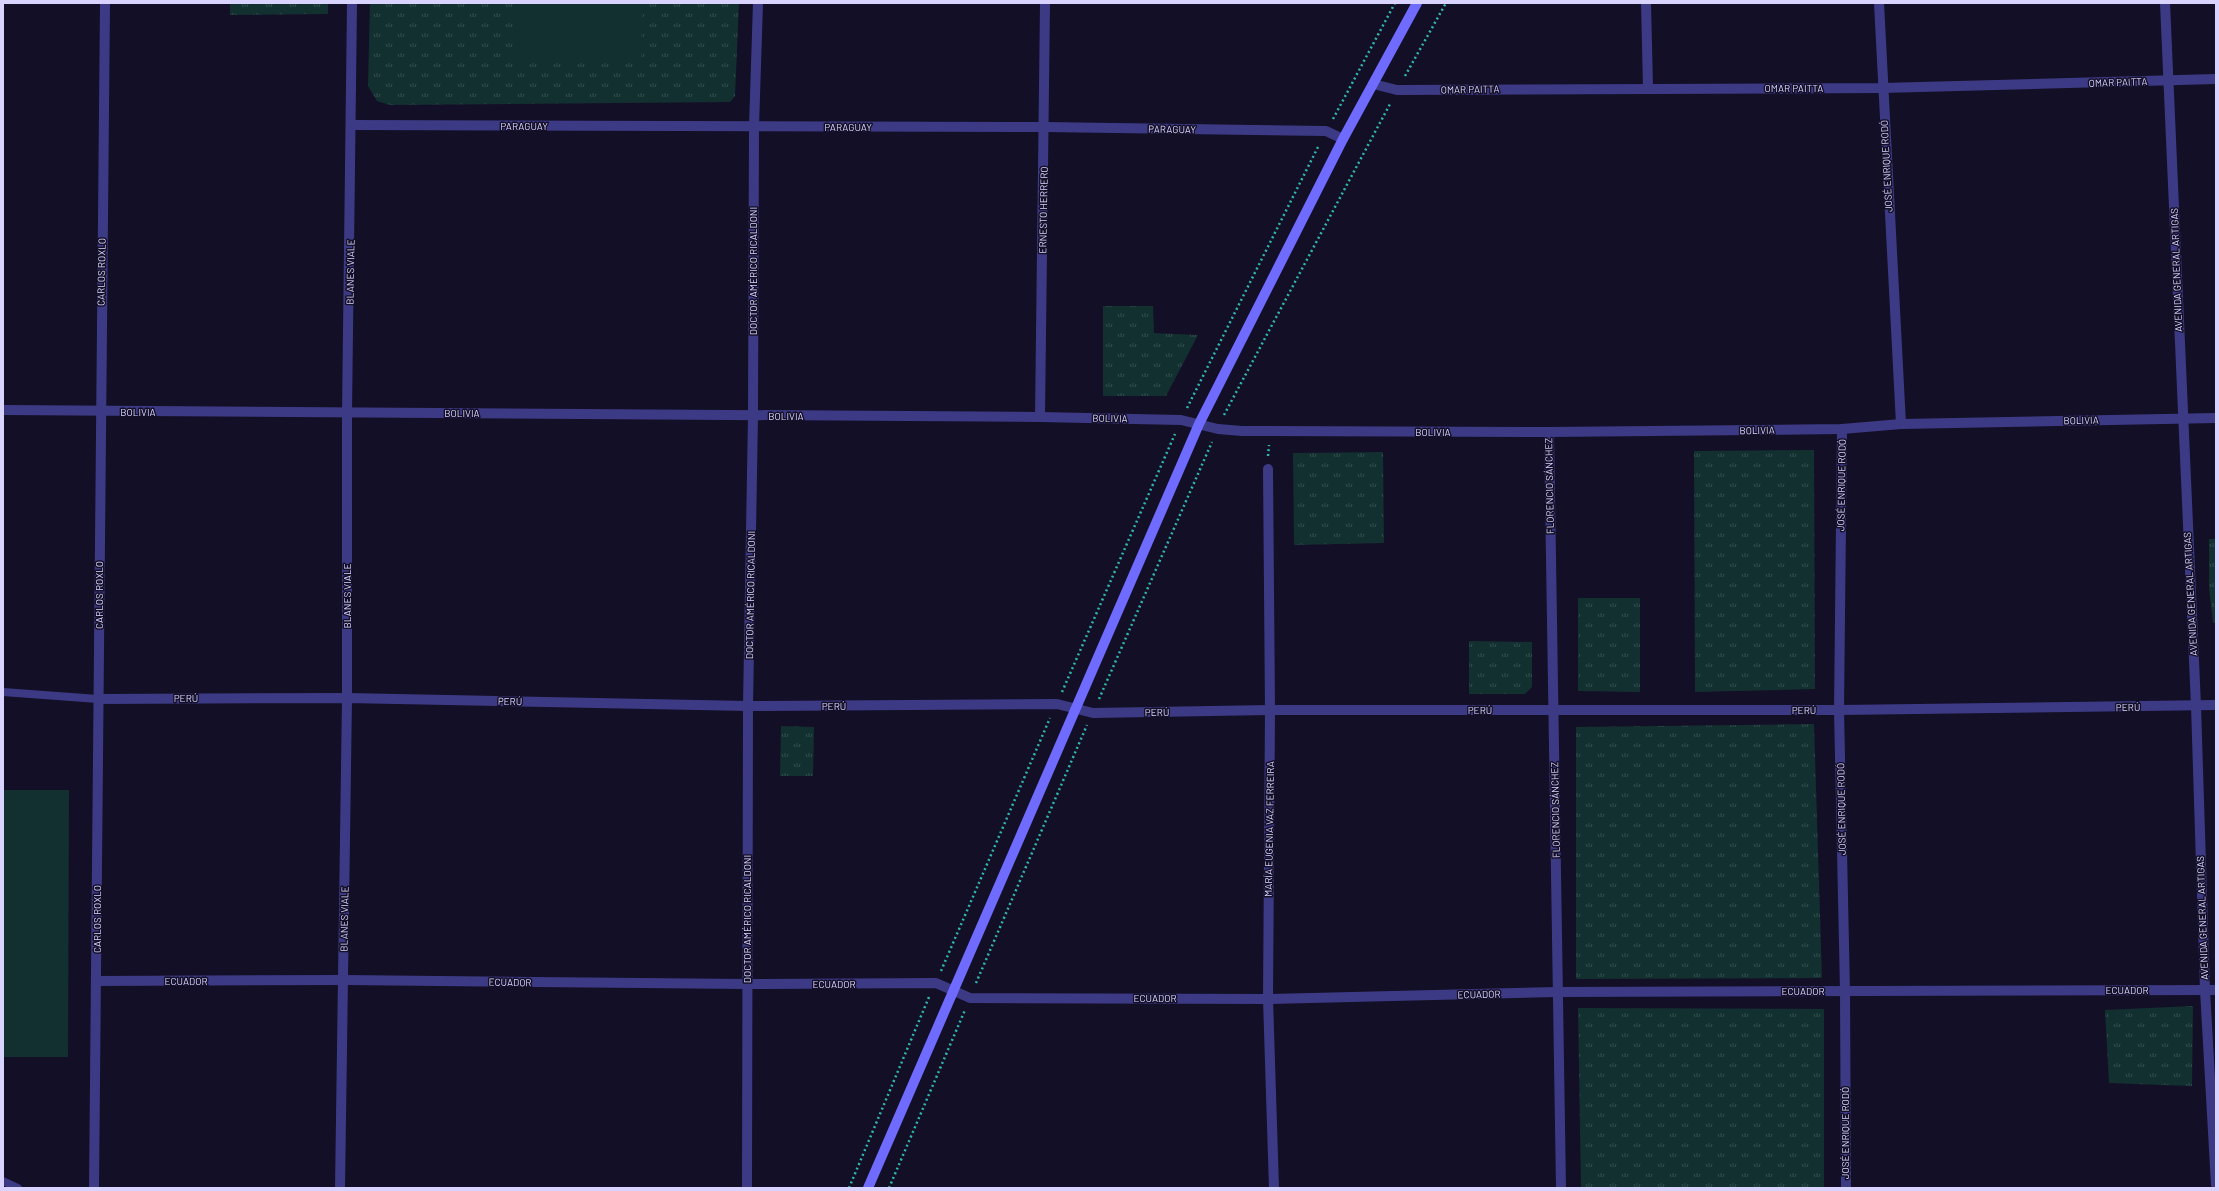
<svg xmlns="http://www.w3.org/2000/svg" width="2219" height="1191" viewBox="0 0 2219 1191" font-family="Barlow,sans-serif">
  <defs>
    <pattern id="grass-tufts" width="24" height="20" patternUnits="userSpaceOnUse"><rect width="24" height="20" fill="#12302f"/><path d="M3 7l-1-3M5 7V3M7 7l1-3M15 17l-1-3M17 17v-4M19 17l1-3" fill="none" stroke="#344d4e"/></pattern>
  </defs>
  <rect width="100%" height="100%" fill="#130f26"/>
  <g fill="url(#grass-tufts)">
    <polygon points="230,3 328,3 328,14 230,15"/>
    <polygon points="370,3 739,3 735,96 730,102 390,105 377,101 368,86"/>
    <polygon points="1103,306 1153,306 1154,333 1198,335 1166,396 1103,396"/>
    <polygon points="1814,450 1815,689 1695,692 1694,451"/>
    <polygon points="1383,452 1384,543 1294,545 1293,453"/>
    <polygon points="2209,539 2216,539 2216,623 2213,623 2209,588"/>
    <polygon points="1578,598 1640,598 1640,692 1578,691"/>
    <polygon points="1469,641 1532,642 1532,687 1525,694 1469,694"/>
    <polygon points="1814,724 1822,978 1576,979 1576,727"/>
    <polygon points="781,726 814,727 813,776 780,776"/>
    <polygon points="2193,1006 2192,1086 2109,1083 2105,1010"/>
    <polygon points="1578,1008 1824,1009 1824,1188 1581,1188"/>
  </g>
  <g fill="#12302f">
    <polygon points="516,3 642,3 641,59 514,59"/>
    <polygon points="3,790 69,790 68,1057 3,1057"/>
  </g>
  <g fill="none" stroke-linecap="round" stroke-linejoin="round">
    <g stroke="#2fb8b0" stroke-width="2.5" stroke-dasharray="2 3" stroke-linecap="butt">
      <polyline points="1405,76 1446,3"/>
      <polyline points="1333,119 1395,3"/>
      <polyline points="1187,408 1319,145"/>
      <polyline points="1224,415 1390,104"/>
      <polyline points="1268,456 1269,445"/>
      <polyline points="1062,692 1175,434"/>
      <polyline points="1099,699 1212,442"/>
      <polyline points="941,971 1050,718"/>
      <polyline points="976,983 1087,725"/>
      <polyline points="849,1188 929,997"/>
      <polyline points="889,1188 965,1010"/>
    </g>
    <g stroke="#3d3a85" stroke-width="8">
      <polyline points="3,692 98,699"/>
      <polyline points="3,1181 18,1188"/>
    </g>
    <g stroke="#3d3a85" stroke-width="10">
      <polyline points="1646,3 1648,88"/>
      <polyline points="1879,3 1901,424"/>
      <polyline points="2165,3 2196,706 2205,990 2216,1185"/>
      <polyline points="1373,84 1397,90 1882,88 2216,79"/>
      <polyline points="352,125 1045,127 1326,131 1343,139"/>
      <polyline points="3,410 1040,417 1181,420 1218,429 1242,431 1549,432 1842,429 1901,424 2216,418"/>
      <polyline points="1040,417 1045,3"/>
      <polyline points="1842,429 1839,710 1845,991 1846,1188"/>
      <polyline points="1549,432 1561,1188"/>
      <polyline points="1268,469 1270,710 1268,999 1274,1188"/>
      <polyline points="98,699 347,698 748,706 1057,704 1093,713 1270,710 1839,710 2216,705"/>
      <polyline points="96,981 344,980 747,984 936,983 970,998 1268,999 1557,992 2216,990"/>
      <polyline points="94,1188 105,3"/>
      <polyline points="340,1188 347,698 347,413 352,3"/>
      <polyline points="747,1188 748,706 753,415 754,127 758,3"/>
    </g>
    <polyline stroke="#6f6bff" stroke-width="10" points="868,1188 1199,424 1343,139 1417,3"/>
  </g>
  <g text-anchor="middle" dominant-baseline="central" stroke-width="3" stroke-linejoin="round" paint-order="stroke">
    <g font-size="10" fill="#d9d4ff" stroke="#130f26">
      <text transform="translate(2118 82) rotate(-2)">OMAR PAITTA</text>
      <text x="1794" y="88">OMAR PAITTA</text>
      <text transform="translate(1470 89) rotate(-1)">OMAR PAITTA</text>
      <text x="524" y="126">PARAGUAY</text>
      <text x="848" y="127">PARAGUAY</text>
      <text transform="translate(1172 129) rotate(1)">PARAGUAY</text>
      <text transform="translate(1886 166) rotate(-93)">JOSÉ ENRIQUE RODÓ</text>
      <text transform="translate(1043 210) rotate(-89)">ERNESTO HERRERO</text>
      <text transform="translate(2176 270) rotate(-92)">AVENIDA GENERAL ARTIGAS</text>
      <text transform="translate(753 271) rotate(-90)">DOCTOR AMÉRICO RICALDONI</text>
      <text transform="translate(101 272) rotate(-89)">CARLOS ROXLO</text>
      <text transform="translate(350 272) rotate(-89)">BLANES VIALE</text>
      <text x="138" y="412">BOLIVIA</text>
      <text x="462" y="413">BOLIVIA</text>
      <text x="786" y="416">BOLIVIA</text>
      <text transform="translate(1110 418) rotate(1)">BOLIVIA</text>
      <text transform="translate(2081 420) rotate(-1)">BOLIVIA</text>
      <text transform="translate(1757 430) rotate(-1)">BOLIVIA</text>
      <text x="1433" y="432">BOLIVIA</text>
      <text transform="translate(1841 485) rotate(-89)">JOSÉ ENRIQUE RODÓ</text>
      <text transform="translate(1549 486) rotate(-91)">FLORENCIO SÁNCHEZ</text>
      <text transform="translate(2190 594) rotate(-93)">AVENIDA GENERAL ARTIGAS</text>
      <text transform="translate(99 595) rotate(-90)">CARLOS ROXLO</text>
      <text transform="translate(750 595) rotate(-89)">DOCTOR AMÉRICO RICALDONI</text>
      <text transform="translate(347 596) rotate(-90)">BLANES VIALE</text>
      <text x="186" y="698">PERÚ</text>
      <text transform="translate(510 701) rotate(1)">PERÚ</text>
      <text x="834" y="706">PERÚ</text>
      <text transform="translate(2128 707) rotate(-1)">PERÚ</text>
      <text x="1480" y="710">PERÚ</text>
      <text x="1804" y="710">PERÚ</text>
      <text transform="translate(1157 712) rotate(-1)">PERÚ</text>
      <text transform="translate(1841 809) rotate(-91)">JOSÉ ENRIQUE RODÓ</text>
      <text transform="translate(1555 810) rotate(-91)">FLORENCIO SÁNCHEZ</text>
      <text transform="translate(1269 829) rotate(-89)">MARÍA EUGENIA VAZ FERREIRA</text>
      <text transform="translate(2202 918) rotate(-92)">AVENIDA GENERAL ARTIGAS</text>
      <text transform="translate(97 919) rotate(-90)">CARLOS ROXLO</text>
      <text transform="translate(344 919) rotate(-89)">BLANES VIALE</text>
      <text transform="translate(747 919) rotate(-90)">DOCTOR AMÉRICO RICALDONI</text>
      <text x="186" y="981">ECUADOR</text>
      <text transform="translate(510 982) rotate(1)">ECUADOR</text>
      <text x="834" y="984">ECUADOR</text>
      <text x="2127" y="990">ECUADOR</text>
      <text x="1803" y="991">ECUADOR</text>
      <text transform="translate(1479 994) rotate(-1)">ECUADOR</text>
      <text x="1155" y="998">ECUADOR</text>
      <text transform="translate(1845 1133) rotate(-90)">JOSÉ ENRIQUE RODÓ</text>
    </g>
  </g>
  <rect width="2219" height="1191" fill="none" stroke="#d9d4ff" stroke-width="8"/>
</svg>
